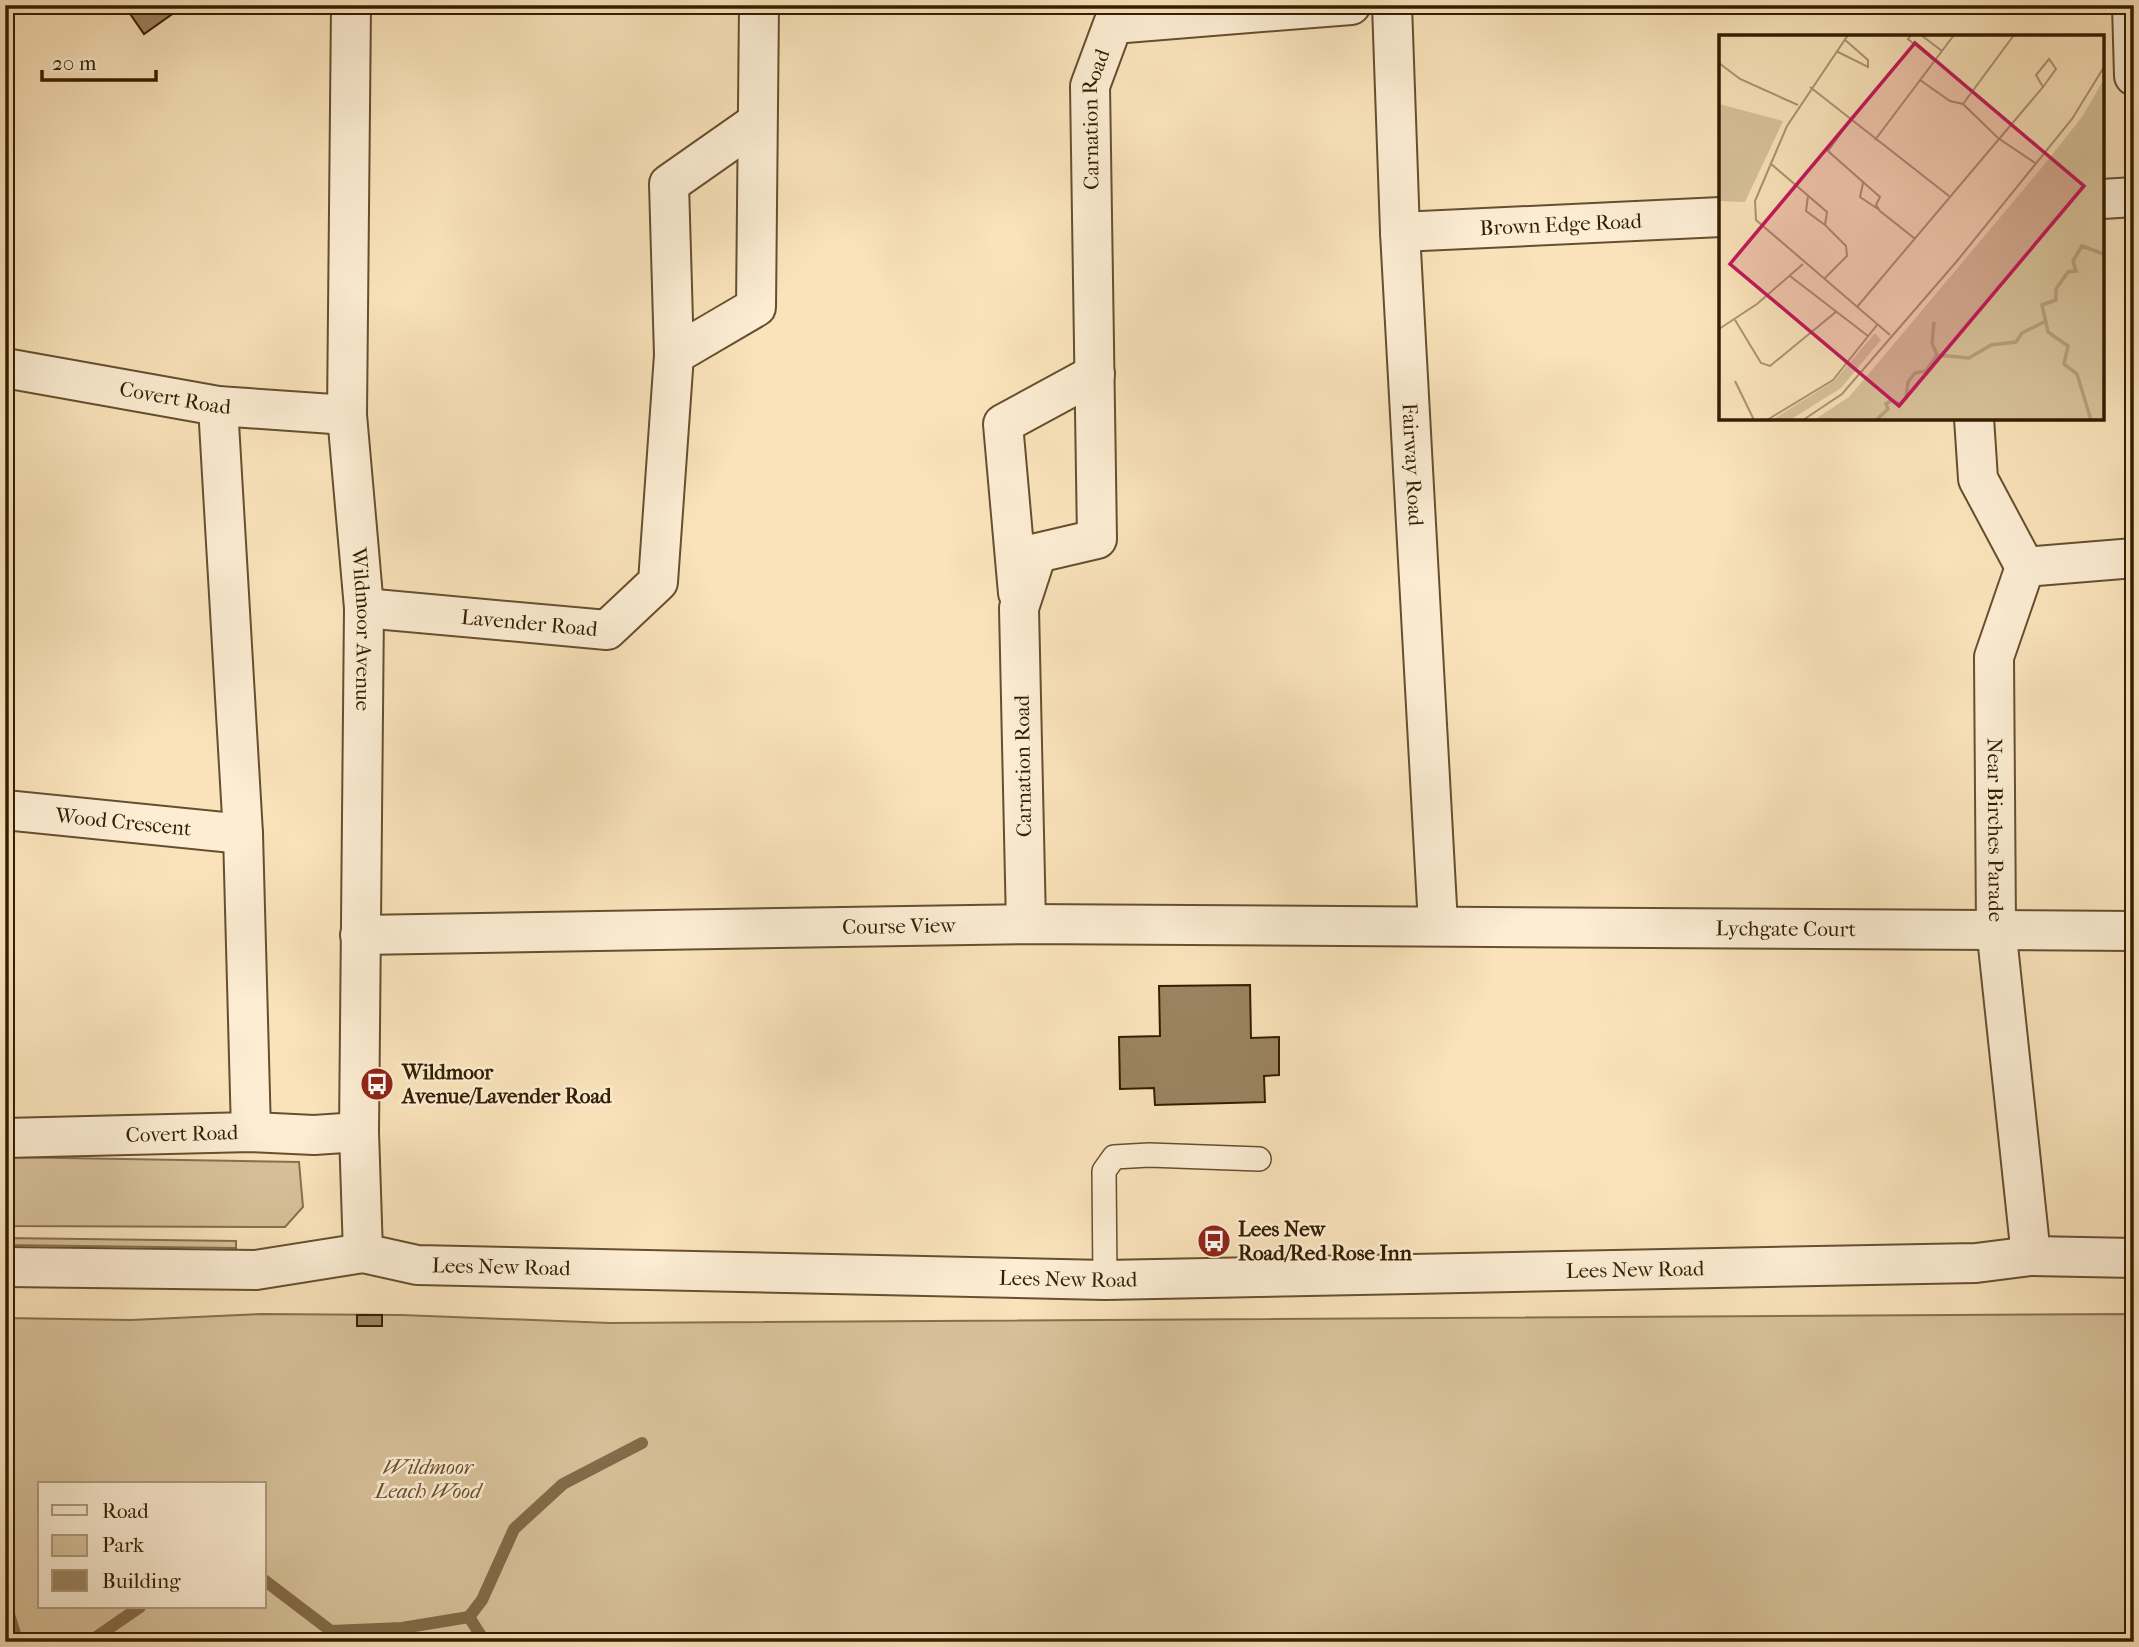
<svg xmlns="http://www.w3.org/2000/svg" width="2139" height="1647" viewBox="0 0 2139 1647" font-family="'IM FELL French Canon',serif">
  <rect width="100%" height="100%" fill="#fae3bb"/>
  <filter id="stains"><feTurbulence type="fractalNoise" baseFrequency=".00286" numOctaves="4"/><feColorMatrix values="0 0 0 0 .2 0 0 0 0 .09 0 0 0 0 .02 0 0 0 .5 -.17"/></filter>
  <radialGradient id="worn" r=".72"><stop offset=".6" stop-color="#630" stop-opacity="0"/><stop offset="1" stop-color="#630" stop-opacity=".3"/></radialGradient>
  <g fill="#d8c29b" stroke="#86704e" stroke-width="2" fill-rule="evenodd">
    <polygon points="5,1157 299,1162 303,1207 285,1227 5,1226"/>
    <polygon points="5,1238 236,1241 236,1248 5,1245"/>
    <path d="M261,1314L402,1315L610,1323L2134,1314V1642H5V1318L131,1320ZM40,1484H264V1607H40Z"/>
  </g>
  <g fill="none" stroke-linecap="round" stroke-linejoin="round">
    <g stroke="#836c4a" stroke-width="12">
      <polyline points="264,1580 331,1631 402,1628 469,1617 485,1642"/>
      <polyline points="5,1602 17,1640 30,1642"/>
      <polyline points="469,1617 482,1600 514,1529 563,1484 642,1443"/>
      <polyline points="89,1642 140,1607"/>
    </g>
  </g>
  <g fill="#9b8461" stroke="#341e00" stroke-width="2">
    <polygon points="124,5 185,5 144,34"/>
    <polygon points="1250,985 1251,1038 1279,1037 1279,1075 1264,1076 1265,1102 1155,1105 1154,1088 1120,1089 1119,1037 1160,1036 1159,986"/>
    <rect x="357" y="1315" width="25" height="11"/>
  </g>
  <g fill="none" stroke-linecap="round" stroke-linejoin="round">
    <defs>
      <polyline id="service" points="1105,1280 1104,1171 1114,1157 1149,1155 1259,1159"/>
      <g id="minor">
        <path id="s1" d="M351,5L347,415L364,608L359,1132L363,1253"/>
        <path id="s2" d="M1392,5L1400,232L1438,925"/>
        <polyline points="2132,5 2134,76"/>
        <polyline points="2102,199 2134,197"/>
        <path id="s3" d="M1400,232L1721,217"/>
        <polyline points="674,355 669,184 756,123"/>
        <path id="s4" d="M5,368L218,406L347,415"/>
        <polyline points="218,406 243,834 251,1132"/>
        <path id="s5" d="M1974,418L1978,479L2025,567L1994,657L1996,927L2031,1256"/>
        <polyline points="2025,567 2134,558"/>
        <polyline points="1018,593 1003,424 1095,374"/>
        <path id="s6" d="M364,608L607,630L658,582L674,355L756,307L759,5"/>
        <path id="s7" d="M5,810L243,834"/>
        <path id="s8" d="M1026,924L1019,608L1037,553L1097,539L1090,86L1113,24L1351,5"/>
        <path id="s9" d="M360,935L1026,924L2134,931"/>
        <path id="s10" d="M5,1138L251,1132L314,1135L359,1132"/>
      </g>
      <g id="tertiary">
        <path id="s11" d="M5,1267L256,1270L363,1253L417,1265L1105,1280L1976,1263L2031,1256L2134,1258"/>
      </g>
    </defs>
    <use href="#service" stroke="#664f2f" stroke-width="26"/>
    <use href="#minor" stroke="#664f2f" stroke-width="42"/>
    <use href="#tertiary" stroke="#664f2f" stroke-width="42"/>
    <use href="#service" stroke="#fcedd3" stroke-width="23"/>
    <use href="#minor" stroke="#fcedd3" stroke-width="38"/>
    <use href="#tertiary" stroke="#fcedd3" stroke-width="38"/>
  </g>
  <defs>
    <symbol id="bus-disc" viewBox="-11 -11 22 22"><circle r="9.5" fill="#8f2418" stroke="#fcedd3"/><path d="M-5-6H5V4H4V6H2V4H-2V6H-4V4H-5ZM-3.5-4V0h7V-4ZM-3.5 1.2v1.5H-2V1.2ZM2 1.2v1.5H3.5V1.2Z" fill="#fff"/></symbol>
  </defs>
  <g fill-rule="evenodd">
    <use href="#bus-disc" x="358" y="1065" width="38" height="38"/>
    <use href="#bus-disc" x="1195" y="1222" width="38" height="38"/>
  </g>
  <g text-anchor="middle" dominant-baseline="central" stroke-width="5" stroke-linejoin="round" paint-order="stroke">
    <g font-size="21" fill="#341e00" stroke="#fcedd3">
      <text stroke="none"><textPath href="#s8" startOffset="856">Carnation Road</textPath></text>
      <text stroke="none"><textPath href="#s3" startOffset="161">Brown Edge Road</textPath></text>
      <text stroke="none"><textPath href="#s4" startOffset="173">Covert Road</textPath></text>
      <text stroke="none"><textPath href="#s2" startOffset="460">Fairway Road</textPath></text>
      <text stroke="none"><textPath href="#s6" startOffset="166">Lavender Road</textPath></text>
      <text stroke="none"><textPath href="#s1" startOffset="625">Wildmoor Avenue</textPath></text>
      <text transform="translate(1023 766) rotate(-91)">Carnation Road</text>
      <text stroke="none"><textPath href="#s7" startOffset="119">Wood Crescent</textPath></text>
      <text stroke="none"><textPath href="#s5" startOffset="429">Near Birches Parade</textPath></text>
      <text stroke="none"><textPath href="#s9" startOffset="539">Course View</textPath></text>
      <text stroke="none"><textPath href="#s9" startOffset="1426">Lychgate Court</textPath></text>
      <text stroke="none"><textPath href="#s10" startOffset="177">Covert Road</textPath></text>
      <text stroke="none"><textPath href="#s11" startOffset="499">Lees New Road</textPath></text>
      <text stroke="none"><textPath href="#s11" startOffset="1633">Lees New Road</textPath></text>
      <text stroke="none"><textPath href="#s11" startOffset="1066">Lees New Road</textPath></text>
    </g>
    <g font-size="21" font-weight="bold" fill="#341e00" stroke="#fcedd3" text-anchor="start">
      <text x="402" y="1072">Wildmoor<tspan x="402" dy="24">Avenue/Lavender Road</tspan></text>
      <text x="1238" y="1229">Lees New<tspan x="1238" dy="24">Road/Red Rose Inn</tspan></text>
    </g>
    <g font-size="21" font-style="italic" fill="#654f2e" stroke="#fcedd3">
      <text x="428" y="1467">Wildmoor<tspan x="428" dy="24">Leach Wood</tspan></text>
    </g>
  </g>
  <g transform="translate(1719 35)">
    <rect width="385" height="385" fill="#fae3bb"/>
    <path d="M385,44V385H95L130,362L158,329L320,136L363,82ZM0,69L64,86L26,167L0,166ZM156,298L162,305L122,353L71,385H53L115,346Z" fill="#d8c29b"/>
    <path fill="none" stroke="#b7a07b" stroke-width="3.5" d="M215,287L213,308L218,320M157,385L169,374L167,369L173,365L181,369L187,363L189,347L196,338L207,336L218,320L250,323L272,310L297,307L303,298L325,287M372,385L358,339L345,329L349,311L329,297L323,270L337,265V254L349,237L357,236L354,226L363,211L385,219"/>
    <path fill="none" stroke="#ab9470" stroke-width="2" d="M129,0L68,91L36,166L37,185L171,300M192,0L189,4L216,26M202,0L223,16M117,16L149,32V25L125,4M0,28L21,44L79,70M201,45L231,66L244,69L279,103L316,128M91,52L230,161M244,69L295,0M131,86L109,116L161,162L157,170L161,176L195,203M156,105L235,0M51,128L108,177L106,190L127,211L128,221L105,244M144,148L141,162L159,174M89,161L87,176L106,190M71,241L149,301M138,272L324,52L337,34L330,24L317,40L324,52M16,285L42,328L51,331L118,276M0,294L38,269L84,229M16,346L35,385M48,385L114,345L158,290M84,385L123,359L238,226L353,84L385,32"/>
    <path fill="#c2185b" fill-opacity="0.15" stroke="#c2185b" stroke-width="3.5" d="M196,8L365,151L180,371L11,229Z"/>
    <rect width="385" height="385" fill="none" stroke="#341e00" stroke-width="3.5"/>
  </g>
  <rect width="2139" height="1647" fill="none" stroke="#fae3bb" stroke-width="28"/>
  <rect x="7" y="7" width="2125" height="1633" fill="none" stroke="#341e00" stroke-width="3.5"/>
  <rect x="14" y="14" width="2111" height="1619" fill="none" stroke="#341e00" stroke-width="2"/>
  <rect x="38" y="1482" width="228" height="126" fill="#fcedd3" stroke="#ac9a7f" stroke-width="2"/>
  <rect x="52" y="1505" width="35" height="10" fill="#fcedd3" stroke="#ac9a7f" stroke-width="2"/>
  <text x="102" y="1518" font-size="21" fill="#341e00">Road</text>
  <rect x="52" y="1535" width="35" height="21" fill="#d8c29b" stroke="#ac9a7f" stroke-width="2"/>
  <text x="102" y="1552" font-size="21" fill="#341e00">Park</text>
  <rect x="52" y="1570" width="35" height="21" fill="#9b8461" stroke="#ac9a7f" stroke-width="2"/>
  <text x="102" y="1588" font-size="21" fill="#341e00">Building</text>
  <path d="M42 70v10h114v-10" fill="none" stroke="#341e00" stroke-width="3.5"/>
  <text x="52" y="70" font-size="21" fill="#341e00" stroke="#fcedd3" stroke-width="5" paint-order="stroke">20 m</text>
  <rect width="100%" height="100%" filter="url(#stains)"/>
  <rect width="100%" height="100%" fill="url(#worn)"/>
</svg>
